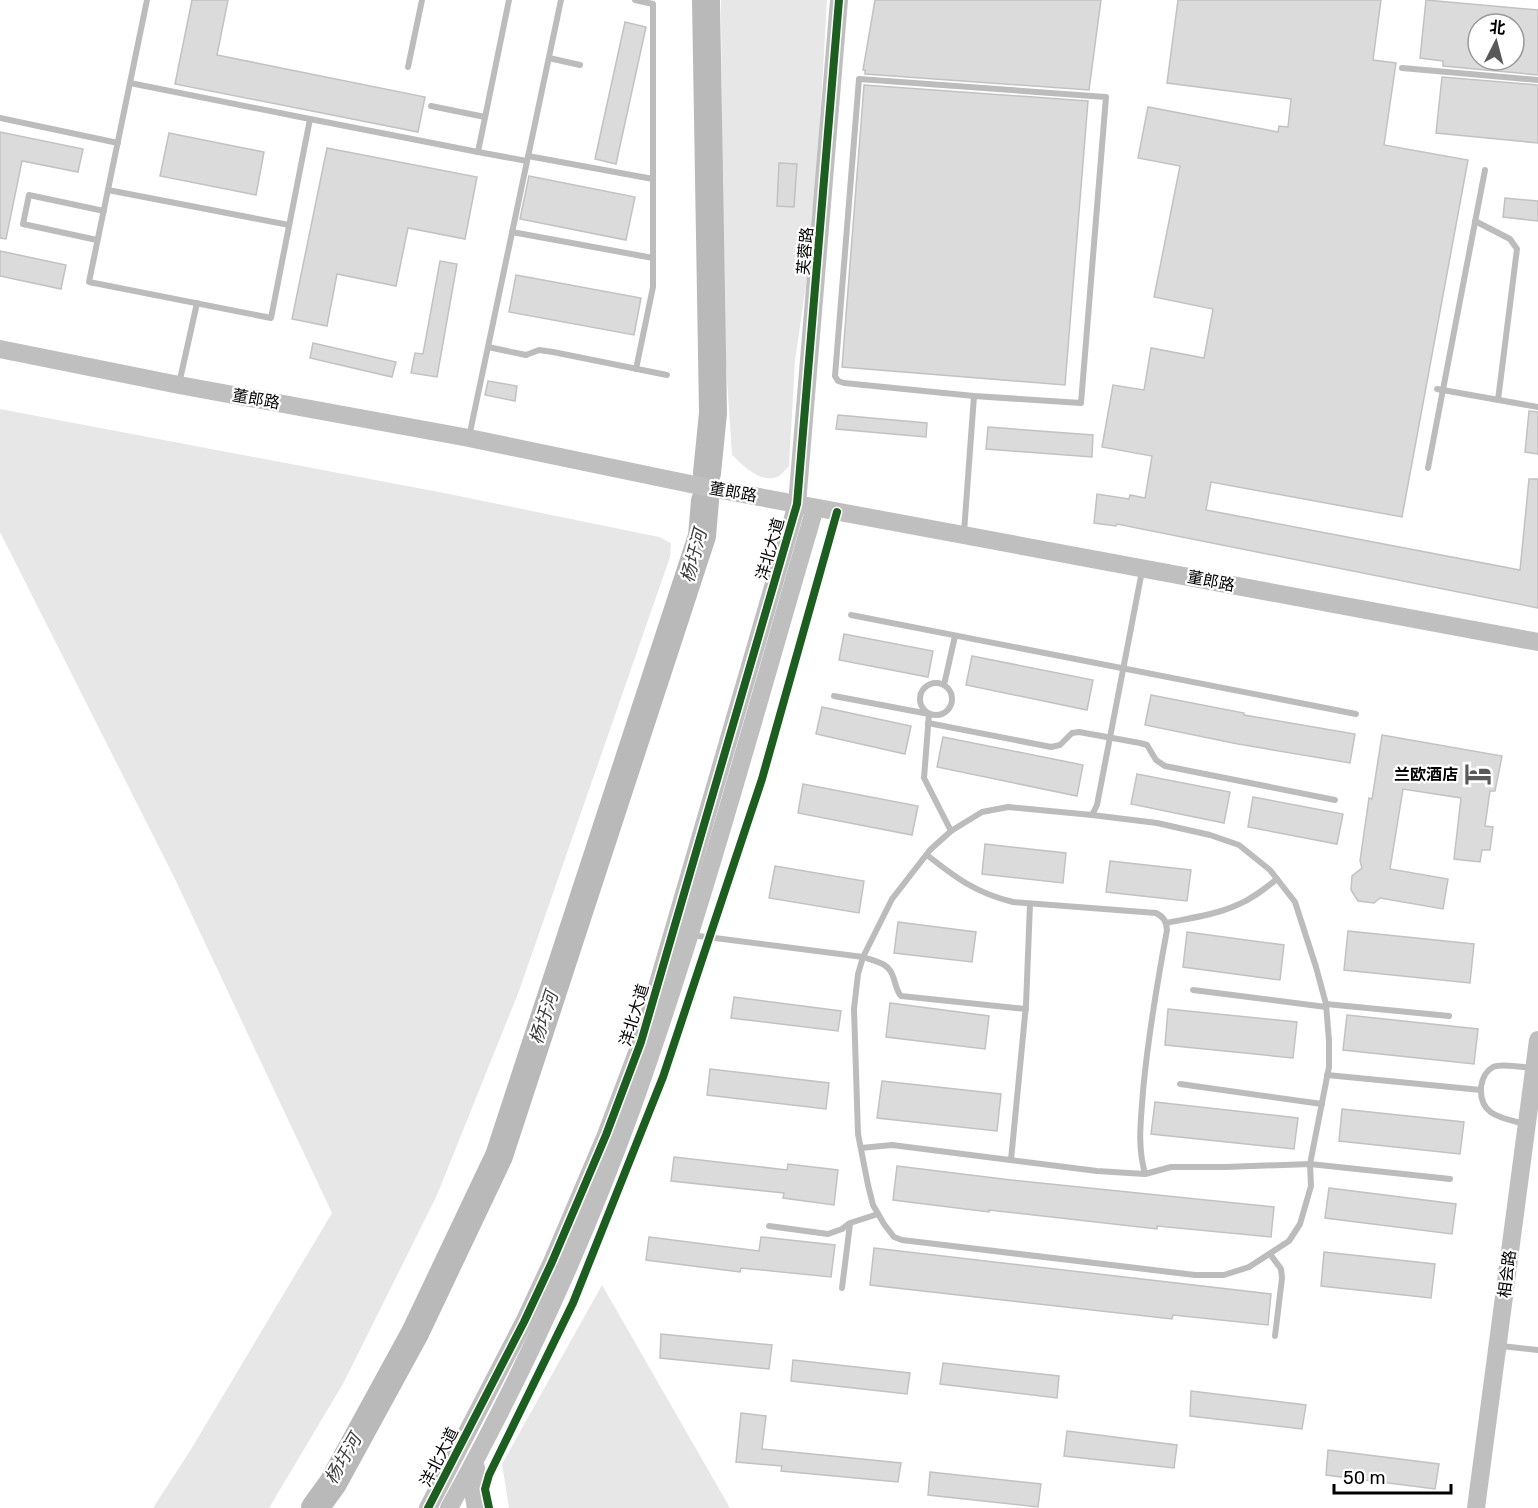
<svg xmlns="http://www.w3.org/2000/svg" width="1538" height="1508" viewBox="0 0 1538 1508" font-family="Rubik,'Noto Sans SC',sans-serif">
  <rect width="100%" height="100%" fill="#fff"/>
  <g fill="#e7e7e7">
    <path d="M721,0H827L814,230L795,361L789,466C786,469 782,474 779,476C761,485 744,466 732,455L723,321Z"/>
    <polygon points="0,409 444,493 659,537 671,543 670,557 519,991 437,1195 344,1382 269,1508 153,1508 190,1451 332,1213 174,877 0,532"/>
    <polygon points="602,1285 730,1508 731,1508 509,1508 502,1464"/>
  </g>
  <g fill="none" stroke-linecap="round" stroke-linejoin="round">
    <g stroke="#b9b9b9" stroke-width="28">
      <polyline points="706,0 713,413 707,473"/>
      <polyline points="315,1508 333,1483 415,1333 499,1156 702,536 705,501"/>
    </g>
  </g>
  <g fill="#dbdbdb" stroke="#c2c2c2" stroke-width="1.5" fill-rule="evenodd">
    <polygon points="192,0 228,0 217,55 425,97 418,132 175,84"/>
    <polygon points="875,0 1101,0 1089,90 865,74 865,70 863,70"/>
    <polygon points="1178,0 1381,0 1373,60 1396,63 1384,145 1468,160 1402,517 1211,482 1206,510 1520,570 1529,479 1538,479 1538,608 1117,524 1116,526 1094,523 1097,494 1129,499 1130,495 1145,498 1152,456 1102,447 1113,385 1144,390 1151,348 1204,358 1213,309 1154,297 1180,166 1138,158 1148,107 1278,132 1279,126 1288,127 1291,99 1167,83"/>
    <path d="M1426,0L1538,10V75L1443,66V61L1420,58ZM1478,24H1514V60H1478Z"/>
    <polygon points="625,22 646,27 616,164 595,159"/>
    <polygon points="1442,77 1538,85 1538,143 1436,133"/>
    <polygon points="864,85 1088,101 1065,385 842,367"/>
    <polygon points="0,132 83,149 78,172 22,161 6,239 0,238"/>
    <polygon points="169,133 264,152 256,195 160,176"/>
    <polygon points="327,148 477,177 465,239 408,228 396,286 337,274 327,326 292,319"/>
    <polygon points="779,163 797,164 794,207 777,206"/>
    <polygon points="529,176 635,197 626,240 520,219"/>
    <polygon points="1505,198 1538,201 1538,221 1503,217"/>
    <polygon points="0,251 66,265 61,289 0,276"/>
    <polygon points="440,261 457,264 437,377 411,373 415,353 423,354"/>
    <polygon points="516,275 641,298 634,335 509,312"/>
    <polygon points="313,343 396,362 392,377 310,358"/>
    <polygon points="488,381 517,386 515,401 485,395"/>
    <polygon points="1529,411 1538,412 1538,454 1525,452"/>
    <polygon points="838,415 927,423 926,437 836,429"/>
    <polygon points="988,427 1093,435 1092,457 986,449"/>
    <polygon points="844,634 933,651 928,677 839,660"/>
    <polygon points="972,656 1093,680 1087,710 966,685"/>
    <polygon points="1151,695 1244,713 1244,715 1355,734 1350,763 1238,744 1145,725"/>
    <polygon points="822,707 911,726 905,754 816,734"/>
    <polygon points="1382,735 1502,756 1495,791 1490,791 1485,826 1493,827 1490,850 1482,850 1480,862 1454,859 1461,798 1403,789 1390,869 1448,879 1443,909 1380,898 1374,903 1358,901 1351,890 1352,876 1362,868 1360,861 1369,798 1372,799"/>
    <polygon points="943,737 1083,765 1077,796 937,767"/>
    <polygon points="1137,774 1230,792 1224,823 1131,804"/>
    <polygon points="803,784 918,806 912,835 798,813"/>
    <polygon points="1253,797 1343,814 1337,844 1248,827"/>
    <polygon points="985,844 1066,853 1063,883 982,874"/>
    <polygon points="1110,861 1191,870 1187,901 1106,892"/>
    <polygon points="775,866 864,881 859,913 769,898"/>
    <polygon points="898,922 976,932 972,962 894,953"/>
    <polygon points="1348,931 1474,944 1470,983 1344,970"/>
    <polygon points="1187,932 1284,945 1280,980 1183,967"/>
    <polygon points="734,997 841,1011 838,1031 731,1018"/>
    <polygon points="890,1003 989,1016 985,1049 886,1037"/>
    <polygon points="1168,1009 1297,1022 1293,1058 1165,1045"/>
    <polygon points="1347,1015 1478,1029 1474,1064 1343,1050"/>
    <polygon points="710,1069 829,1083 826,1109 707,1095"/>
    <polygon points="882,1081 1001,1094 997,1131 877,1118"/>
    <polygon points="1155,1102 1298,1118 1294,1149 1151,1134"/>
    <polygon points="1342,1109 1464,1122 1460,1154 1339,1141"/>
    <polygon points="674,1157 787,1170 788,1164 838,1170 834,1205 783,1198 784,1193 671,1181"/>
    <polygon points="897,1166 1011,1180 1274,1207 1271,1237 1157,1226 1157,1229 989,1210 989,1212 893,1200"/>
    <polygon points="1329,1188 1456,1204 1452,1234 1325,1218"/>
    <polygon points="649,1237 759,1251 761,1237 835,1245 831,1277 741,1268 740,1272 646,1260"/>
    <polygon points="874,1248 1271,1294 1268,1325 1173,1315 1172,1319 870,1285"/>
    <polygon points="1324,1252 1435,1264 1431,1298 1321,1286"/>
    <polygon points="661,1334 772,1345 769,1369 660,1358"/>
    <polygon points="793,1360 910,1373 907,1394 791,1381"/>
    <polygon points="943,1363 1059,1376 1057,1398 940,1384"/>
    <polygon points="1191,1391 1306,1405 1302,1429 1190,1416"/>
    <polygon points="741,1413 766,1416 762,1449 901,1463 898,1482 781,1471 782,1466 736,1462"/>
    <polygon points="1067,1431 1177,1445 1174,1468 1064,1456"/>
    <polygon points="1328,1450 1439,1464 1435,1489 1326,1475"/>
    <polygon points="930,1472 1041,1484 1038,1507 928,1495"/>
  </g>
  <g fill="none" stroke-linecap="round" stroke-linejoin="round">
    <g stroke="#bcbcbc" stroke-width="6">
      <polyline points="147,0 89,282 271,318 310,119 478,152 509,0"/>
      <polyline points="635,0 653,4 653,287 636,369"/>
      <polyline points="549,58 580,65"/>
      <polyline points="408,67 422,0"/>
      <polyline points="1402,68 1538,80"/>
      <polyline points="130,83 310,119"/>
      <polyline points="431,106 485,117"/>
      <polyline points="0,118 118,143"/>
      <polyline points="478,152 527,161"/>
      <polyline points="528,156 653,179"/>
      <polyline points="108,190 289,225"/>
      <polyline points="1475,221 1510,239 1517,249 1498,400"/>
      <polyline points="512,232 653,258"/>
      <polyline points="97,240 23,224 29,195 104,211"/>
      <polyline points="488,347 526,355 539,350 553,352 667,375"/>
      <polyline points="179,384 197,303"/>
      <polyline points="1437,389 1538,407"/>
      <polyline points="469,437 561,0"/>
      <polyline points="1428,468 1485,170"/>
      <polyline points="964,532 974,396 1081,403 1106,97 859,79 835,376 838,381 844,383 974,396"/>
      <polyline points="851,615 1356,714"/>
      <circle cx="936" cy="699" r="16"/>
      <polyline points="944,685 955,636"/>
      <polyline points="834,696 929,714 924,778 951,831"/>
      <polyline points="928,723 1051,747 1060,745 1072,733 1079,732 1140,743 1147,745 1156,760 1165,766 1335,800"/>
      <path d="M927,855C956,878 976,893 1013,902L1156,913C1164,917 1166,921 1167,930C1157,984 1148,1037 1143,1091C1141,1121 1137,1144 1145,1174"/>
      <path d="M1166,923C1190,918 1215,915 1237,905C1252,899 1264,889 1277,879"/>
      <polyline points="691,935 863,957 892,899 930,850 951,831 982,812 1008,807 1092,815 1097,805 1142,571"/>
      <polyline points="1193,990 1326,1007"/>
      <polyline points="1326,1004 1449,1016"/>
      <path d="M1026,1009L901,996C895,989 896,982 892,974C887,962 874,961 863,957L858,974L854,1009L858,1134L868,1185L873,1205L884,1224L894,1237L902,1240L1195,1275H1224L1249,1267L1289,1241L1300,1224L1311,1186L1310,1164L1329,1067V1041L1326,1004L1316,967L1295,902L1270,870L1239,845L1210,835L1157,823L1092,815"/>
      <polyline points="1327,1075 1481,1090"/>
      <polyline points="1180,1084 1322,1104"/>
      <path d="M1525,1124C1502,1118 1479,1116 1481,1087C1482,1079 1486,1071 1493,1067C1502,1063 1521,1067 1531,1068"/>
      <polyline points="861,1148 892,1145 1097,1171 1145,1174 1171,1167 1225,1167 1310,1164 1450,1179"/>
      <polyline points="1011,1160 1026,1005 1030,904"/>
      <polyline points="769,1226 828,1234 842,1229 850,1223 878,1214"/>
      <polyline points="1270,1254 1281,1269 1282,1278 1275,1336"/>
      <polyline points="842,1288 850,1224"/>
      <polyline points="1501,1346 1538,1350"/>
    </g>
    <g stroke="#bfbfbf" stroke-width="18">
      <polyline points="0,349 179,385 469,438 700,486 1538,642"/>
      <polyline points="476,1468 472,1487 476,1508"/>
      <polyline points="428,1508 524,1322 552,1262 606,1135 641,1042 797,504 839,0"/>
      <path d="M449,1508C520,1380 582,1246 632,1108C702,911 756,708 815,508"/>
      <polyline points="1476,1508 1538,1040"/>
    </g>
    <defs>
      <g id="cycleway">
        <polyline points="428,1508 524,1322 552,1262 606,1135 641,1042 797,504 839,0"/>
        <polyline points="489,1508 485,1489 489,1475 573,1303 663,1077 762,779 837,512"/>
      </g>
    </defs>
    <use href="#cycleway" stroke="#fff" stroke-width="11"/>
    <use href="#cycleway" stroke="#1b5e20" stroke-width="8"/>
  </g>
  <defs>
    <symbol id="hotel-bare" viewBox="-9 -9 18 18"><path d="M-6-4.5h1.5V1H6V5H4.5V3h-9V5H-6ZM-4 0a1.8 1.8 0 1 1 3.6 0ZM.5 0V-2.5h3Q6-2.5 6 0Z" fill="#595959" stroke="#fff" stroke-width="2.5" paint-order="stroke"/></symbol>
  </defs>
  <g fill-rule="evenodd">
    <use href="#hotel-bare" x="1459" y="755" width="38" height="38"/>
  </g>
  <g text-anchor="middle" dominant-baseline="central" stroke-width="4.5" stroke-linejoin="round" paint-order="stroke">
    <g font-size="16" fill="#000" stroke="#fff">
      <text transform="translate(805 251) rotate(-85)">芙蓉路</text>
      <text transform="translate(256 399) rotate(10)">董郎路</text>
      <text transform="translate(733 492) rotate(10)">董郎路</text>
      <text transform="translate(770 549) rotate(-74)">洋北大道</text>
      <text transform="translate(1211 581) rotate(11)">董郎路</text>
      <text transform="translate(634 1015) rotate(-73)">洋北大道</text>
      <text transform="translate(1507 1274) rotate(-83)">相会路</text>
      <text transform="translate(439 1457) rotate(-63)">洋北大道</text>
    </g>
    <g font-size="16" font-weight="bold" fill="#000" stroke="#fff" text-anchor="end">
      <text x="1458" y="774">兰欧酒店</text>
    </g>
    <g font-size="18" font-style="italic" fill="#3c3c3c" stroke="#fff">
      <text transform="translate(694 556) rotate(-75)">杨圩河</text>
      <text transform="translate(544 1018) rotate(-72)">杨圩河</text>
      <text transform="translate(343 1459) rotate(-60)">杨圩河</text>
    </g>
  </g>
  <g transform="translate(1496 42) rotate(6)"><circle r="28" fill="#ffffff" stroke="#999999" stroke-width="1.5"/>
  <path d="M0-4.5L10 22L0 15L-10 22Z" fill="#595959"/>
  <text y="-9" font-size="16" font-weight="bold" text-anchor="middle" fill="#000000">北</text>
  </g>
  <path d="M1334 1484v9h117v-9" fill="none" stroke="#000000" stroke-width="3"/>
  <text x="1343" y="1484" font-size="18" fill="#000000" stroke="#ffffff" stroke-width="4.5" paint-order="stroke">50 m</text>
</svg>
